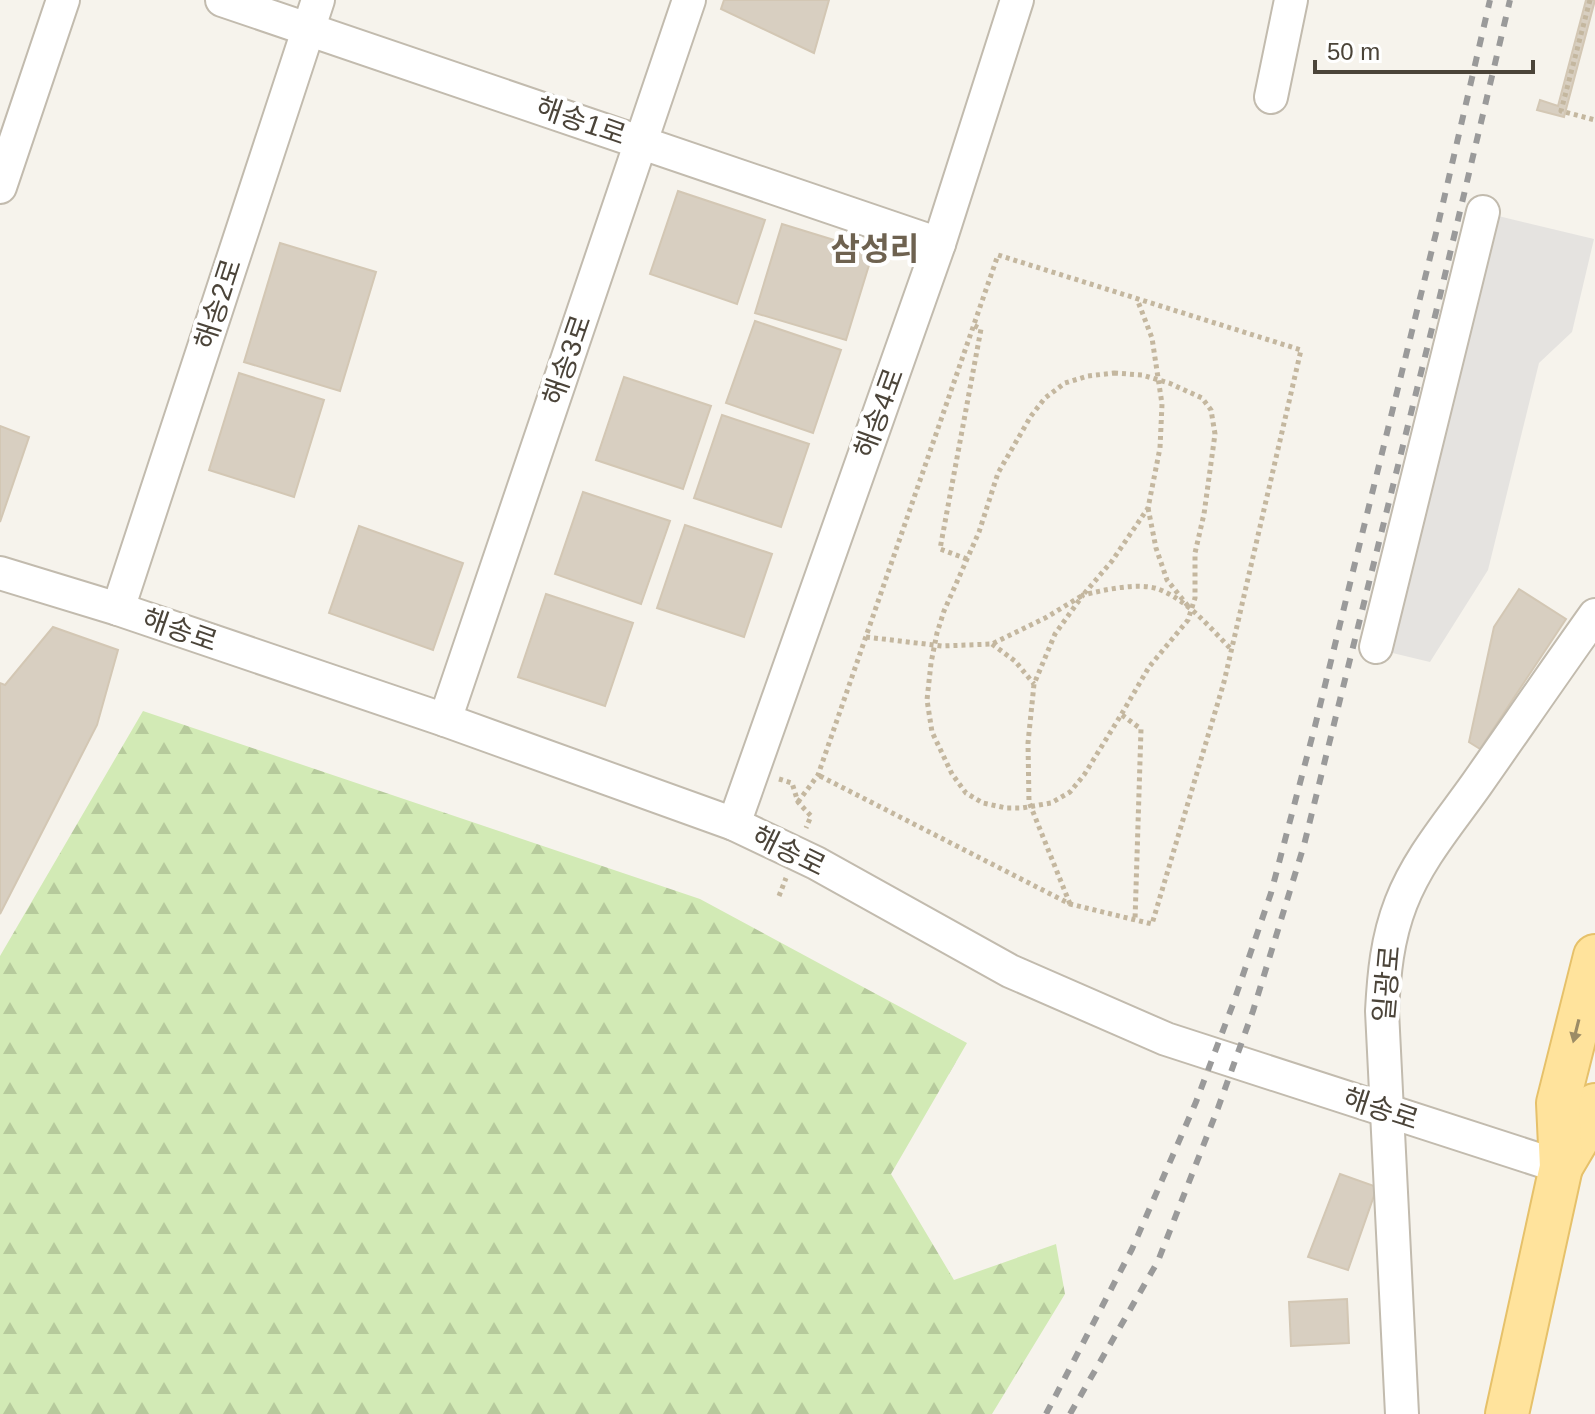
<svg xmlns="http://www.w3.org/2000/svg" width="1595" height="1414" viewBox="0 0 1595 1414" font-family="Helvetica,'Noto Sans KR',sans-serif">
  <defs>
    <pattern id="forest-firs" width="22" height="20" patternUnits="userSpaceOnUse" patternTransform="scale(2)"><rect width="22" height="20" fill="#d2eab5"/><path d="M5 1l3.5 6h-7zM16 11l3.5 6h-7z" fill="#b6ca9c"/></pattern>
  </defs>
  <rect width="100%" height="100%" fill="#f6f3ec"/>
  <polygon fill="url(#forest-firs)" points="143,711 700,899 967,1043 891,1174 954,1280 1056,1244 1065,1294 992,1414 0,1414 0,956"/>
  <polygon fill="#e5e3e0" points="1486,213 1594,239 1572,332 1539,363 1488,570 1430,662 1380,650"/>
  <g fill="#d8cfc1" stroke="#d3c7b4" stroke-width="2">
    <polygon points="724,0 829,0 814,53 721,9"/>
    <polygon points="1586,0 1595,0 1564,117 1537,110 1540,100 1558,106"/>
    <polygon points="678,191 765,220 737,304 650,274"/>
    <polygon points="782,224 873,252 846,340 755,313"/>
    <polygon points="280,243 376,272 340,391 244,362"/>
    <polygon points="755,321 841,350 813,433 726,403"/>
    <polygon points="239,373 324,400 294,497 209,470"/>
    <polygon points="624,377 711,406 683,489 596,460"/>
    <polygon points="722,415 809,444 781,527 694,498"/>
    <polygon points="0,426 29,437 0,522"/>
    <polygon points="583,492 670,521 641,604 555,574"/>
    <polygon points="685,525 772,554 744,637 657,608"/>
    <polygon points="359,526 463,563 433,650 329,613"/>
    <polygon points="1519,589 1566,619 1480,749 1469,742 1494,627"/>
    <polygon points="546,594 633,623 605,706 518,677"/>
    <polygon points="53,627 118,650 97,725 0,914 0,683 5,685"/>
    <polygon points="1340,1174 1377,1187 1348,1270 1308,1257"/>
    <polygon points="1347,1299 1349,1343 1291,1346 1289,1302"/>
  </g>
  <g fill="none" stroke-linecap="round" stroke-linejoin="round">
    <defs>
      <g id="minor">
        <polyline points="222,0 939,244"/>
        <polyline points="1271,97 1291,0"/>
        <polyline points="0,187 63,0"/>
        <polyline points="0,573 118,609 445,720 734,824 816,863 1010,971 1166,1039 1561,1167"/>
        <polyline points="118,609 318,0"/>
        <polyline points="1376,647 1483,212"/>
        <polyline points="445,720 689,0"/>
        <polyline points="734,824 939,244 1017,0"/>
        <path d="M1402,1414L1382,1011C1384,974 1387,939 1401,903C1418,859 1449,823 1476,785C1516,728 1555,671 1595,615"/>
      </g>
      <g id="major">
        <polyline points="1561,1167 1593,1113 1595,1105"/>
        <polyline points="1507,1414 1561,1167 1558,1103 1595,956"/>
      </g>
    </defs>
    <use href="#minor" stroke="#c2bbae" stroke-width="36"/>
    <use href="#major" stroke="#e6c16a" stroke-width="46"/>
    <g stroke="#c4b79f" stroke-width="5" stroke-dasharray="4 4" stroke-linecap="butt">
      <polyline points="1590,0 1561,111 1595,120"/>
      <polygon points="1114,373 1142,375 1169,383 1202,398 1211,410 1215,434 1204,514 1195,553 1195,598 1188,620 1149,667 1121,715 1084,775 1070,792 1051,803 1022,808 1006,808 983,803 966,793 952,774 932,732 927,700 931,663 937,633 944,611 979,532 998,473 1031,416 1045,398 1065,383 1088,376"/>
      <polyline points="1148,508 1156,548 1167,580 1188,606"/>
      <polyline points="967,559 940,549 981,329 973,325"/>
      <polyline points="992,644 1015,661 1034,684"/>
      <polyline points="1122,715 1141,729 1135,920"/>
      <polyline points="779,779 792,783 798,802 811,816 806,828"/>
      <polyline points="798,802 818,775 998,255 1301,350 1224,682 1152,924 1070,904 818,775"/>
      <polyline points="779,896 786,878"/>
    </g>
    <use href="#minor" stroke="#fff" stroke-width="32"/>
    <use href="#major" stroke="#ffe39c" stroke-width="42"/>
    <g stroke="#9a9a9a" stroke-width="6" stroke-dasharray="10 10" stroke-linecap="butt">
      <polyline points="1046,1414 1132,1249 1196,1102 1233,1004 1271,893 1315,726 1437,229 1490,0"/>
      <polyline points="1070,1414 1158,1261 1218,1108 1253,1011 1304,845 1439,300 1510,0"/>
    </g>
    <g stroke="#c4b79f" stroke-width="5" stroke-dasharray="4 4" stroke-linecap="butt">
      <polyline points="866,637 942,646 992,644 1047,617 1083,595 1112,561 1148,508 1160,448 1162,404 1152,338 1137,299"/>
      <path d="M1070,904L1029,802L1028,743L1034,684L1055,634L1083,595C1104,590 1138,582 1158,589C1188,600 1210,628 1232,650"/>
    </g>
  </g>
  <defs><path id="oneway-solid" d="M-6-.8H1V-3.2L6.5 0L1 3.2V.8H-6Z" transform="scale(2)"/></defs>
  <use fill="#9c8c66" href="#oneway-solid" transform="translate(1576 1031) rotate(104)"/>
  <g text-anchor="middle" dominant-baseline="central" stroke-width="8" stroke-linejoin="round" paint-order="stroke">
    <g font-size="28" fill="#4b4439" stroke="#fff">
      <text transform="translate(581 121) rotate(19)">해송1로</text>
      <text transform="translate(218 304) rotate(-72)">해송2로</text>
      <text transform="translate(567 360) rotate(-71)">해송3로</text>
      <text transform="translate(879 413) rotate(-70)">해송4로</text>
      <text transform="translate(180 630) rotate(19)">해송로</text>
      <text transform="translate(789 851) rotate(26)">해송로</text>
      <text transform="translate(1387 984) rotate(-85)">일광로</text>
      <text transform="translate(1381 1109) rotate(18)">해송로</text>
    </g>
    <g font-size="32" font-weight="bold" fill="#6e6250" stroke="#fff">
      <text x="875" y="249">삼성리</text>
    </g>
  </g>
  <path d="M1315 60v12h218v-12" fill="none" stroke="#4b4439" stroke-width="4"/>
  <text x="1327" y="60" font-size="24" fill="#4b4439" stroke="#ffffff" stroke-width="6" paint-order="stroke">50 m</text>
</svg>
